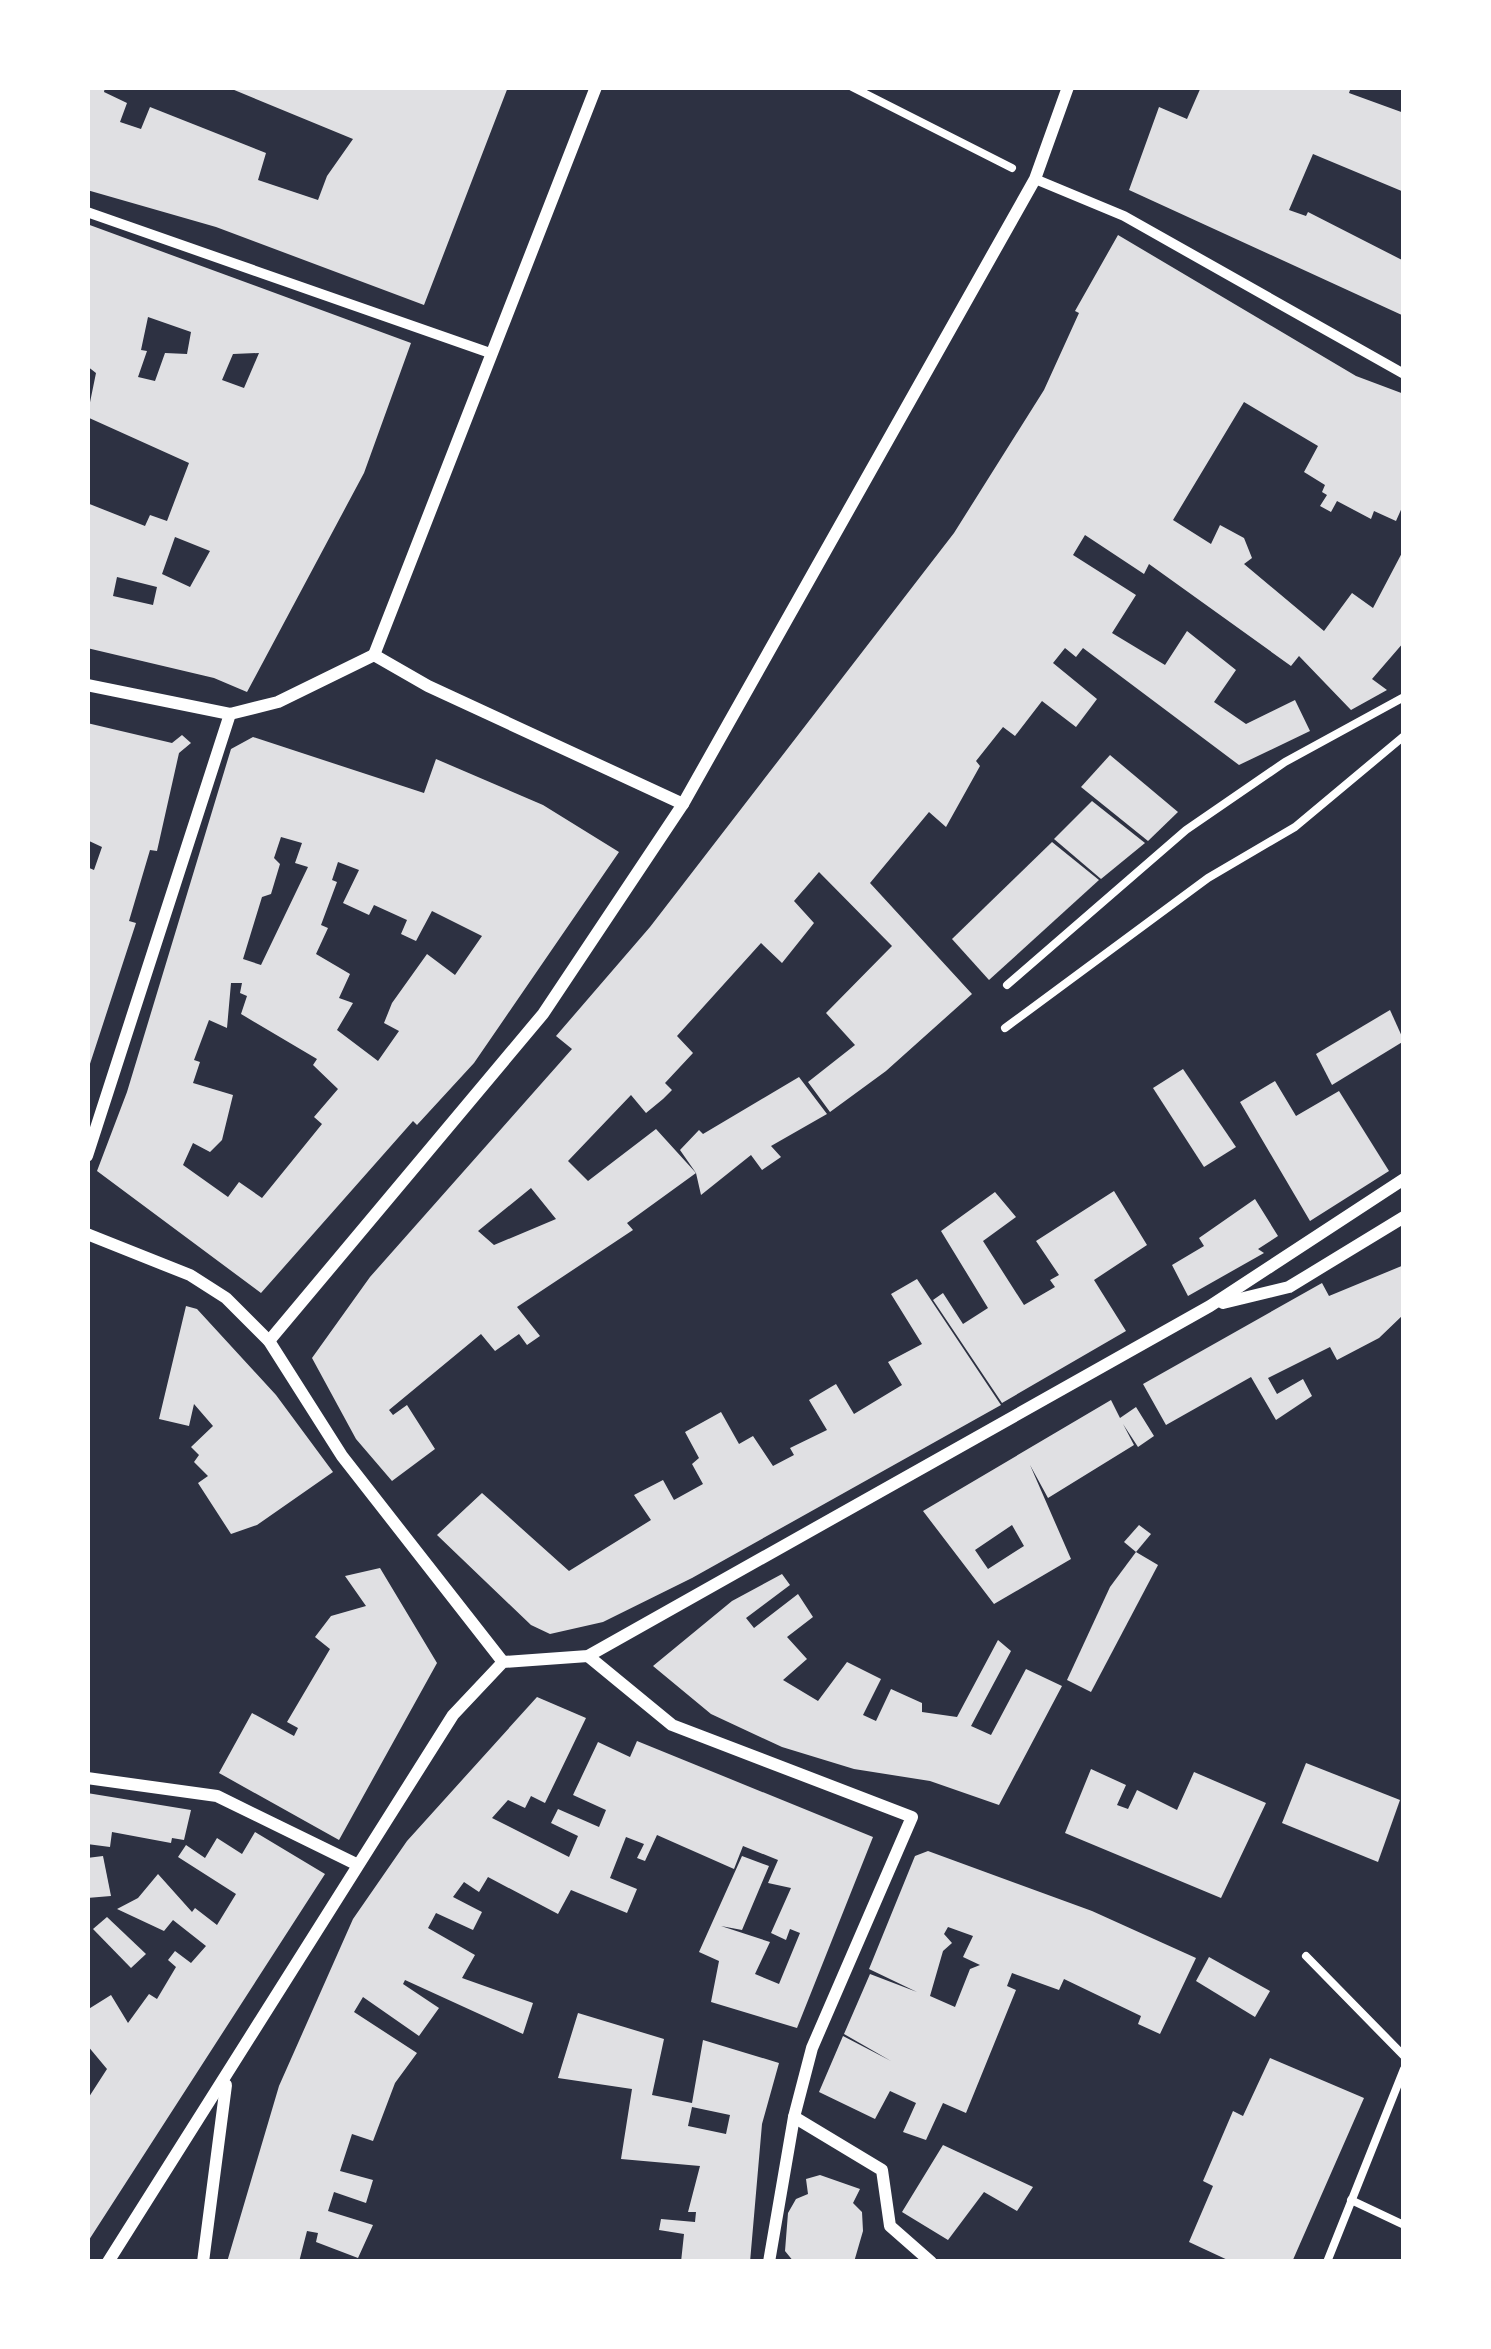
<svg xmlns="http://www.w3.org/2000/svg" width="1491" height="2349" viewBox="0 0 1491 2349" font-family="Raleway,sans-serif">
  <rect width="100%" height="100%" fill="#2d3142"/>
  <g fill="#e0e0e3" fill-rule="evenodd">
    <polygon points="105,87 104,92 127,103 120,122 141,129 150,107 266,153 258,180 318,200 327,176 353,139 227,87 508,87 424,305 216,227 87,190 87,89"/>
    <polygon points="1201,87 1351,87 1349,93 1404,113 1404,192 1313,154 1289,210 1306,216 1308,212 1404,261 1404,316 1129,190 1159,107 1187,119"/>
    <path d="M87,224L411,343L364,473L247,692L214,678L87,648V503L145,526L150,515L167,521L189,463L87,417L96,373L87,366ZM148,317L191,332L187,354L165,353L155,381L138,377L147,351L141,350ZM259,353L244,388L222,380L233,354ZM175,537L210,551L190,587L162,574ZM117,577L157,587L153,605L113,596Z"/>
    <path d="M1118,235L1356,376L1404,394V503L1396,521L1374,511L1371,519L1337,501L1331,512L1320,506L1327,495L1322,492L1325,485L1304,472L1318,446L1244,402L1173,520L1211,544L1220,525L1244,538L1252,558L1244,564L1324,631L1352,593L1373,608L1404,549V642L1372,679L1387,690L1351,710L1299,656L1291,666L1149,564L1144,574L1085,535L1073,555L1136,595L1112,633L1165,665L1187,631L1236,670L1214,702L1246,724L1295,700L1310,731L1239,765L1083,648L1076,657L1065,648L1053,663L1097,699L1076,727L1042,701L1015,736L1003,727L976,761L980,766L946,827L929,812L870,883L972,994L886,1071L830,1112L808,1082L855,1045L826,1013L892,946L819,872L794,901L814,923L782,963L761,943L677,1036L693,1053L665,1083L672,1090L663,1099L646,1113L631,1095L568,1161L588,1181L656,1129L696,1173L627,1223L633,1230L517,1307L540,1336L527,1345L519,1334L495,1351L481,1334L389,1410L393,1415L407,1405L435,1449L392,1481L356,1439L312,1358L370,1277L572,1049L556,1036L650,927L954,533L1044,390L1079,313L1075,311ZM531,1188L556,1219L494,1245L478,1231Z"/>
    <polygon points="87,723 172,743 182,735 191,743 179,753 157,851 150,850 129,921 136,923 88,1070 87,867 94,870 102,847 87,840"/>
    <path d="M253,737L424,793L436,759L543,805L619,852L474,1063L417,1125L413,1121L261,1293L97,1171L127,1092L231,749ZM281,837L302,843L295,863L308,867L261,965L243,959L262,897L271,894L280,864L274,858ZM338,862L359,870L343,903L369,915L374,905L407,920L401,934L416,941L432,911L482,936L455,975L427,954L392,1003L384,1023L399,1031L378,1061L337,1030L353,1003L339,998L350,974L316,954L328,928L321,925L337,882L332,880ZM231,983H242L240,993L247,996L241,1014L317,1059L313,1065L338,1089L314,1117L322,1124L262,1198L239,1182L228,1197L183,1165L193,1143L210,1152L222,1140L233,1095L193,1083L200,1062L194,1060L209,1020L227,1028Z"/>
    <polygon points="1110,755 1178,812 1148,841 1081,787"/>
    <polygon points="1092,801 1145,843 1101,879 1054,839"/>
    <polygon points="1052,842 1099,880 989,980 952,939"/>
    <polygon points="1390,1010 1404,1041 1332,1085 1316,1054"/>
    <polygon points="1183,1069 1236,1147 1204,1167 1153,1088"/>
    <polygon points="799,1077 827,1114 771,1146 781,1157 762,1170 751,1155 701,1195 696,1173 680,1150 699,1130 703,1134"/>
    <polygon points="1275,1081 1296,1116 1339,1091 1389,1171 1310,1221 1240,1102"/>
    <polygon points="1114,1191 1147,1245 1094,1280 1126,1331 1002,1403 933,1300 943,1293 963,1324 988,1308 941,1231 995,1192 1016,1217 983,1241 1024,1305 1055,1287 1050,1280 1059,1275 1036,1241"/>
    <polygon points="1255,1199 1278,1236 1258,1249 1264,1253 1188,1296 1172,1265 1204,1246 1199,1238"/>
    <polygon points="1404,1265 1404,1314 1379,1338 1337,1360 1330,1347 1268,1378 1277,1394 1303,1379 1312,1396 1276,1420 1251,1377 1166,1425 1143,1384 1322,1283 1329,1296"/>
    <polygon points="917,1279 1001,1405 692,1578 603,1622 550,1634 531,1625 437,1535 482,1493 569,1571 651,1520 634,1495 663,1480 674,1500 703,1484 692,1464 699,1458 685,1432 721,1412 739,1444 753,1436 773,1466 794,1455 790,1448 827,1430 809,1400 836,1384 854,1414 902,1385 888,1362 922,1344 891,1294"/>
    <polygon points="186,1306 197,1309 276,1395 333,1472 257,1525 231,1534 198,1483 208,1476 194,1462 199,1455 191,1447 213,1426 194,1404 189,1426 159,1419"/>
    <path d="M1111,1400L1120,1418L1136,1407L1154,1436L1138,1447L1123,1424L1134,1445L1048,1498L1030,1465L1071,1559L994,1604L923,1511ZM1012,1525L1024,1546L988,1569L975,1550Z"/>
    <polygon points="1139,1525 1151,1534 1136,1552 1124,1542"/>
    <polygon points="1136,1552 1158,1565 1091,1692 1067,1680 1110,1587"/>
    <polygon points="380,1568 437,1663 339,1840 219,1773 252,1713 294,1736 298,1728 287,1722 330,1649 315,1637 331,1616 366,1606 345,1576"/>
    <polygon points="782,1574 790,1585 746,1618 754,1628 798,1594 813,1617 787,1637 807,1659 783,1680 818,1701 847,1662 881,1679 863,1715 876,1721 891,1689 922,1703 922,1712 957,1717 998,1640 1011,1651 971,1726 991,1735 1026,1669 1062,1686 999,1805 930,1781 854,1769 782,1747 711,1714 653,1666 732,1601"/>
    <polygon points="537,1697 586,1718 545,1803 531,1796 525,1808 508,1800 492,1818 569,1857 578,1836 551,1823 558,1809 599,1827 606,1810 573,1795 598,1742 630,1757 637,1741 873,1837 797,2028 711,2002 719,1961 699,1952 742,1856 769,1866 742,1930 721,1926 770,1942 755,1974 779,1984 800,1933 790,1929 786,1940 771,1933 791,1888 768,1883 778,1860 743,1846 734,1869 657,1835 645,1861 637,1858 644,1844 626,1837 610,1878 637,1889 627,1913 571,1890 558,1914 488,1877 479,1892 464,1882 453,1897 482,1912 473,1930 436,1913 428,1928 475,1955 462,1978 533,2003 523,2034 405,1980 403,1984 439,2008 419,2036 363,1997 354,2012 417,2053 395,2083 373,2141 352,2134 340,2171 373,2180 366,2203 334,2192 328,2211 373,2225 358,2258 316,2242 318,2233 307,2231 299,2262 227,2262 279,2086 353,1919 407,1841"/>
    <polygon points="1306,1763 1400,1800 1378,1862 1282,1823"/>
    <polygon points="1091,1769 1126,1785 1117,1805 1128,1809 1137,1790 1177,1810 1194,1772 1266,1803 1221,1898 1065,1833"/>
    <polygon points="87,1793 191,1810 184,1840 172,1838 171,1843 112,1832 110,1847 87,1844"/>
    <polygon points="255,1832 325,1874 87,2243 87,2100 107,2069 87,2045 87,2010 111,1995 128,2023 149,1994 157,1999 176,1967 168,1960 175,1951 191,1963 206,1946 173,1920 164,1931 117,1909 138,1898 158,1874 192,1912 195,1908 217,1925 236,1894 178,1857 186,1845 205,1858 217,1838 242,1854"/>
    <path d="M928,1851L1092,1911L1196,1958L1160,2034L1138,2024L1141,2016L1064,1979L1059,1990L1012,1973L1007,1986L1016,1990L966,2113L943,2103L926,2140L903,2132L916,2103L890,2091L875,2119L819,2092L843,2036L891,2061L844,2034L870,1974L917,1992L869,1969L915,1856ZM948,1927L973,1936L963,1957L980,1965L970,1969L955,2007L930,1996L943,1951L952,1943L944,1934Z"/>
    <polygon points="103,1856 111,1896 87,1898 87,1858"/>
    <polygon points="107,1917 146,1954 131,1968 93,1929"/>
    <polygon points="1209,1957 1270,1991 1255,2017 1196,1981"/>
    <path d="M578,2013L664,2039L652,2095L692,2103L703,2040L779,2063L762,2124L750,2262H681L684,2234L659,2230L661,2219L695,2222L696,2212H688L700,2166L621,2159L632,2089L558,2078ZM692,2107L730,2115L726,2134L688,2126Z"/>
    <polygon points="1270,2058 1364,2098 1292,2262 1232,2262 1189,2242 1213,2186 1203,2181 1233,2111 1243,2116"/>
    <polygon points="943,2145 1033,2187 1017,2211 984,2192 948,2240 902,2212"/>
    <polygon points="820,2175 860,2189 853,2203 862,2212 863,2231 854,2262 794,2262 785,2251 788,2213 796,2199 808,2194 806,2179"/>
  </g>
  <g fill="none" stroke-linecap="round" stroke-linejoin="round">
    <g stroke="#fff" stroke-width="8">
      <polyline points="852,87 1012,168"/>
      <polyline points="1007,985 1186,830 1285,762 1404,697"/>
      <polyline points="1005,1028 1208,878 1295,827 1404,736"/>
      <polyline points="1306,1956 1404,2056"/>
      <polyline points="1351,2200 1404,2225"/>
      <polyline points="1327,2262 1404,2069"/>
    </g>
    <g stroke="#fff" stroke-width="10">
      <polyline points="1035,179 1124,216 1404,374"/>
      <polyline points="87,212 490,353"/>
    </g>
    <g stroke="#fff" stroke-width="12">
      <polyline points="374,655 596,87"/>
      <polyline points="374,655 428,686 683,804"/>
      <polyline points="87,685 230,714 278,702 374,655"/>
      <polyline points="87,1156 230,714"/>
      <polyline points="87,1234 190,1275 226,1298 269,1341 342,1456 503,1662"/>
      <polyline points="1223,1303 1289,1287 1404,1217"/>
      <polyline points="269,1341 543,1014 683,804 1035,179 1068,87"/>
      <polyline points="588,1656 672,1725 912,1817 812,2048 794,2117 769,2262"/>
      <polyline points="87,1778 217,1796 356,1864"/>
      <polyline points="794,2117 882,2170 890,2226 931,2262"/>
      <polyline points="108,2262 453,1715 503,1662 588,1656 1210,1306 1404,1179"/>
      <polyline points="203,2262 226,2085"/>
    </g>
  </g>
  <rect width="1491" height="2349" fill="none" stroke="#ffffff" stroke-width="180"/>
</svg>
